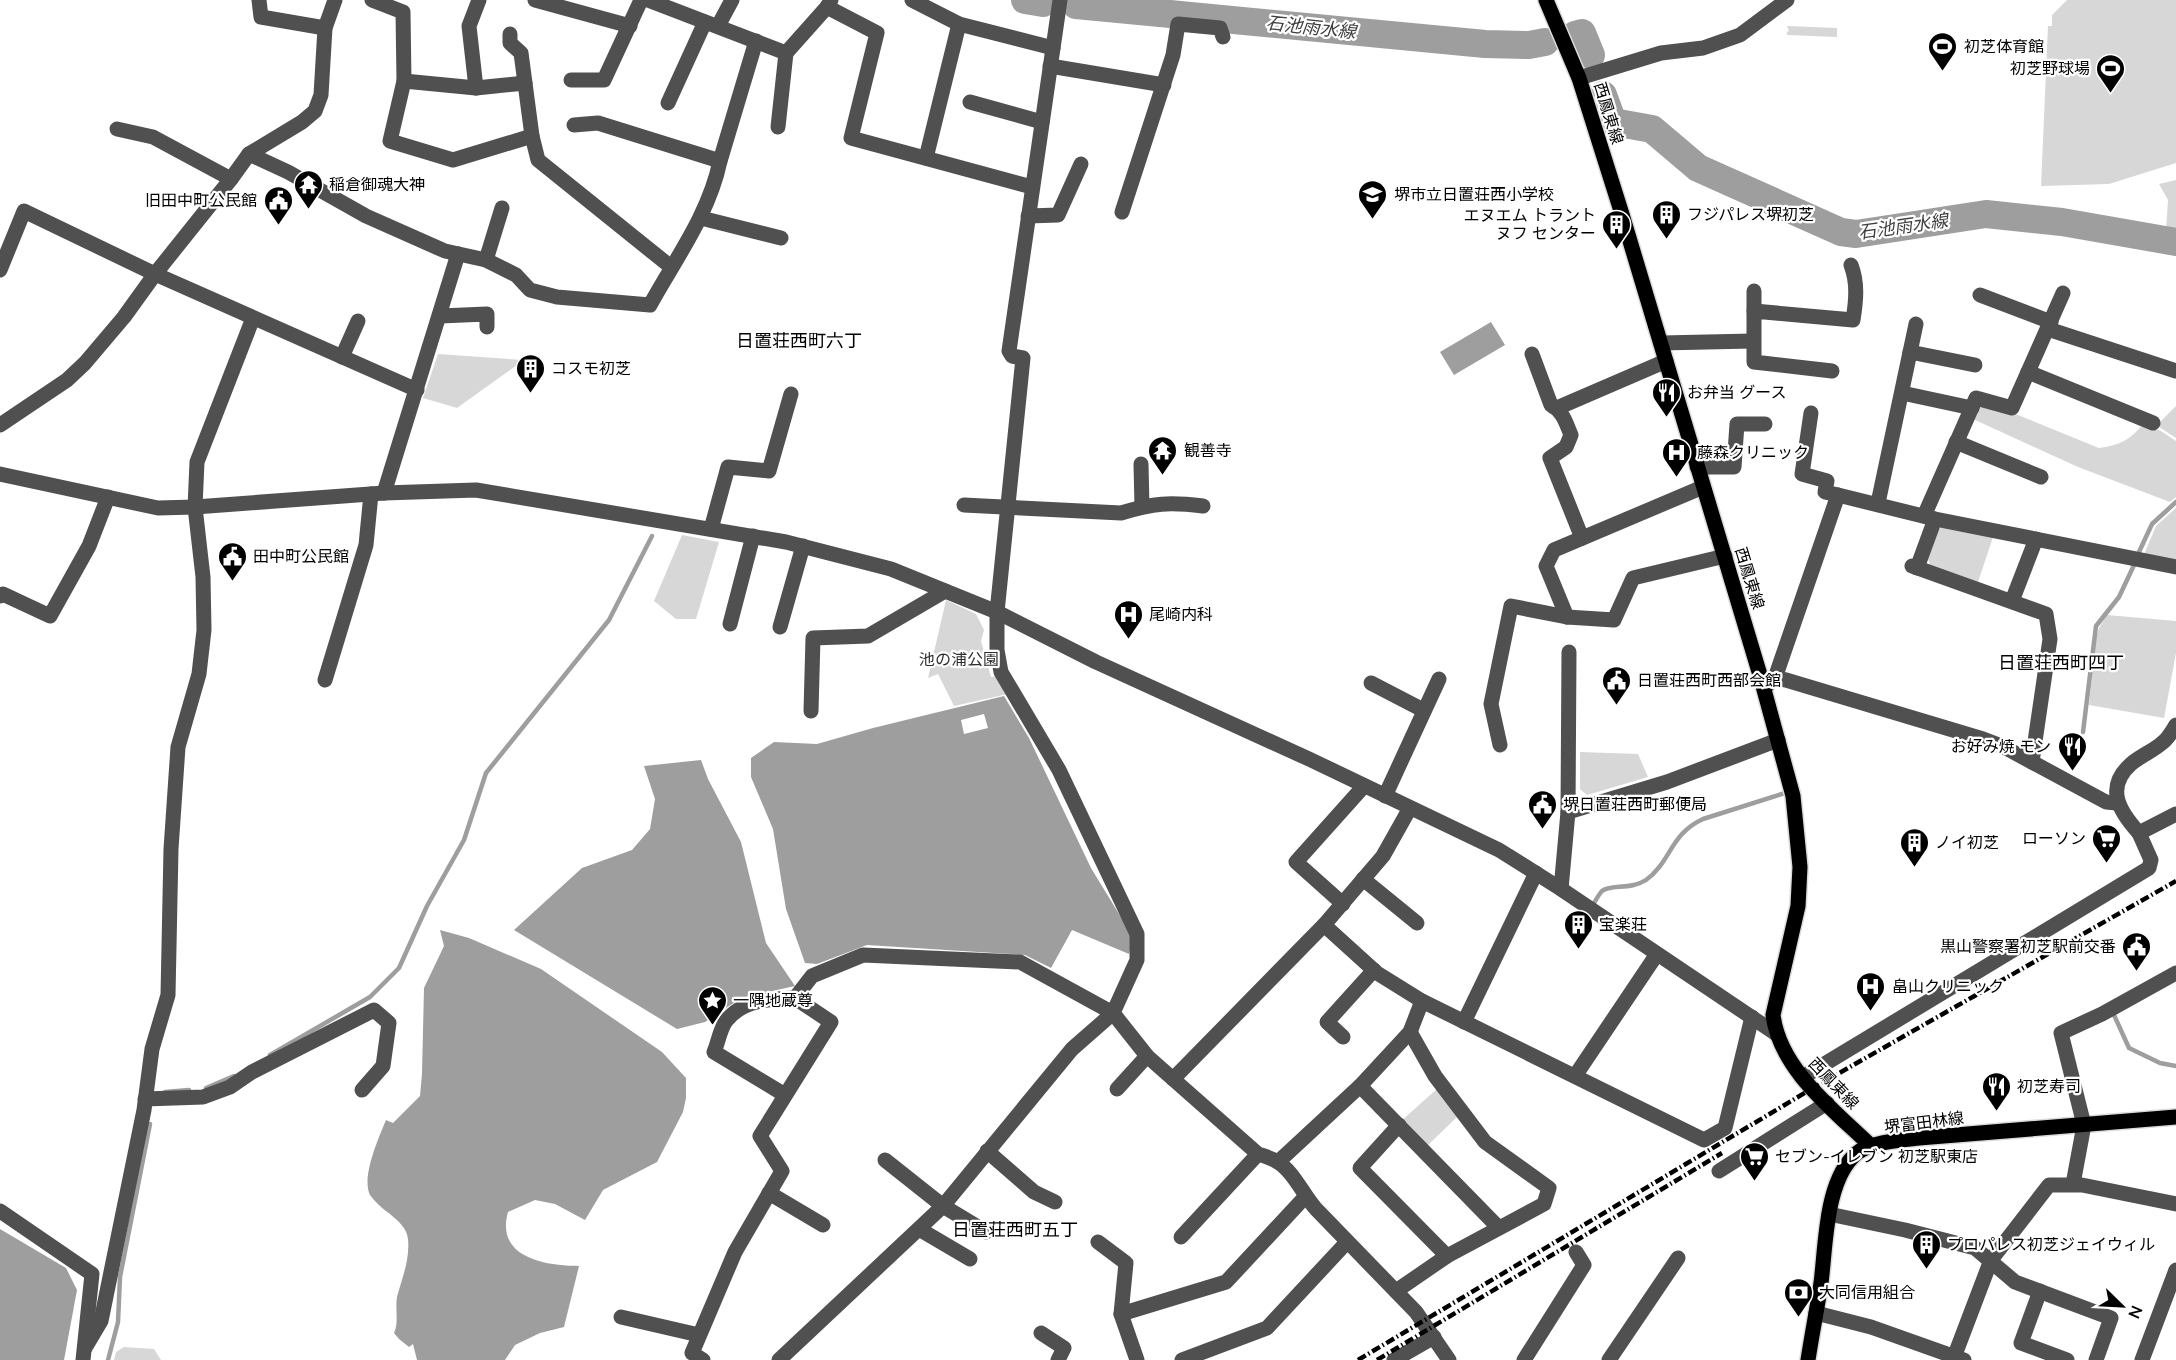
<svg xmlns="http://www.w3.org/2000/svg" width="2176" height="1360" viewBox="0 0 2176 1360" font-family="Mulish,'Noto Sans JP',sans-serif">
  <rect width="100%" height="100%" fill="#fff"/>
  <g fill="#d7d7d7">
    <polygon points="2067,0 2176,0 2176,163 2109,184 2041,186 2048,26 2052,26 2052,15"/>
    <polygon points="1787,26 1837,28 1837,37 1787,35 1787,32 1789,31"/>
    <polygon points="2176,180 2176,232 2166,230 2168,200 2159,184"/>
    <polygon points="438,354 523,360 524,360 457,408 423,398"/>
    <path d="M1983,405L2018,415L2099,448C2118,446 2132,439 2143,424L2161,431L2176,441V497L2170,502L2078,467L1973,419L1977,410Z"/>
    <polygon points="2176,406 2176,438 2159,427 2161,421"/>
    <polygon points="2176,508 2176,563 2143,557 2156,526"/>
    <polygon points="1945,526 1993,537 1978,582 1930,565 1928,559 1939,529"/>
    <polygon points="682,535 719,542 696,619 676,619 654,601"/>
    <polygon points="946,600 976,614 984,630 981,641 991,677 997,676 1008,694 954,706 938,674 928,678"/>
    <polygon points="2107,615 2176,621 2176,653 2164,718 2089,705 2096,638 2099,628"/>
    <polygon points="1580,752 1638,754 1648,777 1587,795 1580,789"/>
    <polygon points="1437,1089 1457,1117 1427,1146 1401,1121"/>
    <polygon points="124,1347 154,1349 161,1360 114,1360 116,1352"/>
  </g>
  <g fill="#9e9e9e" fill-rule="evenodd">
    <polygon points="1491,322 1505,345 1454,375 1440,352"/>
    <path d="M1004,696L1029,738L1091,868L1133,937L1129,954L1072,930L1051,968L1025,955L867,945L817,964L805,963L786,909L773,829L751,777V758L774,742L817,744L873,728ZM984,714L988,728L964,734L961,720Z"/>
    <polygon points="701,760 708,779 741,842 766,943 795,986 741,998 705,1022 677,1029 514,930 582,868 632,850 650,829 655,799 644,766"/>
    <path d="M440,930L469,938L541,969L662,1052L686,1078V1098L683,1112L657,1162L603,1190L585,1220L555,1204L535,1200L508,1212C495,1258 546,1266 579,1266L564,1327L540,1333L515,1345L505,1360H417L413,1344L409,1347L399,1339L394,1333C399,1323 395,1309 397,1297C402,1278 410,1260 408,1239C407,1228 398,1221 390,1214C383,1209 375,1202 370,1195C361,1177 379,1137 386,1120L393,1123L420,1096L422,1074L424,988L444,946Z"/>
    <polygon points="0,1229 66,1268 77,1290 64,1360 0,1360"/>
  </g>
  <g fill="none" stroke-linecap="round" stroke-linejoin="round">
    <g stroke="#9e9e9e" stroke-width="4.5">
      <polyline points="2139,552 2152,524 2176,502"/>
      <polyline points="2083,732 2096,626 2119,597 2135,563"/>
      <path d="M1594,903C1596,900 1599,894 1602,891C1610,884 1631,890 1646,880C1671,862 1670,834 1703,819L1785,793"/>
      <polyline points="2114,1015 2129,1048 2160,1063 2176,1066"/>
      <polyline points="270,1055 370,997 399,968 427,906 464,840 486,773 609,620 652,536"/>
      <polyline points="206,1088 234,1076"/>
      <polyline points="165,1092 189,1090"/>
      <polyline points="108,1360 118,1322 120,1277 150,1124"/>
    </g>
    <g stroke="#9e9e9e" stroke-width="28">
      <polyline points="1025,0 1043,3"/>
      <polyline points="1076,5 1485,44 1529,45 1545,42"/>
      <polyline points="1575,35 1582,33 1591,55"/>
      <polyline points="1603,95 1613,122 1652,129 1698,168 1841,232 1856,234 1986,214 2062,222 2176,242"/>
    </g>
    <defs>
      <g id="major">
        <path d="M1546,0L1579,78L1621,211L1760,675L1793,796L1800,867L1798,906L1773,1015C1780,1070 1834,1110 1872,1147"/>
        <path d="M1808,1360C1812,1334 1817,1309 1821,1283C1826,1245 1825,1179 1857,1153C1871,1142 1902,1140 1919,1138L2176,1117"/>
      </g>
    </defs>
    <use href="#major" stroke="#dbdbdb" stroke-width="18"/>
    <g stroke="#505050" stroke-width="15">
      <polyline points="259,0 261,17 325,28"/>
      <polyline points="372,0 403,12 404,81 390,141 453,160 532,136"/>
      <polyline points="535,0 630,26"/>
      <polyline points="648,0 786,53 827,7"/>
      <polyline points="831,0 827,7 877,33 851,138 1032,187"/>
      <polyline points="912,0 959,24 1053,48"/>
      <path d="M1060,0L1009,351L1012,356L1023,358L997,612V650L1001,672L1059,770L1137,934V960L1113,1013L1147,1056L1258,1154C1264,1156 1271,1158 1276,1161C1294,1171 1303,1195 1316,1209L1416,1312L1449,1360"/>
      <polyline points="718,26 732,0"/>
      <polyline points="510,34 510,43 521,53 532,136 538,160 671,267"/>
      <polyline points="1050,66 1164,85"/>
      <polyline points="1579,78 1661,53 1703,48 1740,35 1787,0"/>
      <polyline points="571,80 604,80 641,0"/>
      <polyline points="404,81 476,88 525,83"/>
      <polyline points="476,88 469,26 479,0"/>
      <polyline points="970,102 1042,122"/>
      <polyline points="668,103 705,22"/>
      <polyline points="574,125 598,123 720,161"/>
      <polyline points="778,127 786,53"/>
      <polyline points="117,129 153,137 231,179"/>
      <path d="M249,154L288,172L366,216L445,251L486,260L516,275L530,290L557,297L650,305C676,258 709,214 720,161L756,41"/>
      <polyline points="926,158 959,24"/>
      <polyline points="1122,212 1173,55 1178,24 1220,28 1223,37"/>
      <polyline points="1028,216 1058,215 1081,164"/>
      <polyline points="701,218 781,238"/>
      <polyline points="486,260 502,208"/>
      <polyline points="0,270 24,211 155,274 417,390"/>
      <polyline points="1980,295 2051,322"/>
      <polyline points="1754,311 1754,291"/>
      <polyline points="440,316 487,314 487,327"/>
      <polyline points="2048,329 2176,371"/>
      <polyline points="1661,343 1753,341"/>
      <polyline points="1910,352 1975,365"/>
      <path d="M1532,354L1551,405C1563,411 1566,423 1571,435L1566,447L1550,458L1582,538"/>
      <polyline points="342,357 358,321"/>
      <path d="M1832,371L1754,362V311L1853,320C1856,301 1858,283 1851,265"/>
      <polyline points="2028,372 2153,423"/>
      <polyline points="1902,393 1972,408"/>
      <polyline points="1557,408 1666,361"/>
      <polyline points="1811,413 1802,474 1827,481 1825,492 1838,495"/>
      <polyline points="0,425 67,380 85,363 124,317 155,274 231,179 249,154 302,122 315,111 321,95 325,28 335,0"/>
      <polyline points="1956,442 2041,477"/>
      <polyline points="1141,464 1142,507"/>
      <polyline points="1697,467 1734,467 1737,424 1765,424"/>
      <polyline points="0,474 158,508 195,507 384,493 476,490 786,542 891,569 997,612 1096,662 1309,759 1499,850 1561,889 1775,1033"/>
      <polyline points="384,493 458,254"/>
      <polyline points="1878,503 1916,324"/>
      <path d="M964,505L1121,513C1154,503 1169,502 1203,506"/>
      <polyline points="1924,516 1976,398 2012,408 2063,293"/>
      <polyline points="711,529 728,467 769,471 791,394"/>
      <polyline points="1912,566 2046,614 2050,639 2032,762"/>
      <polyline points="1917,568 1935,519"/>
      <polyline points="0,596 3,594 50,616 89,546 108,497"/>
      <polyline points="2012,601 2036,539"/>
      <polyline points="1567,617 1546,566 1554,550 1703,487"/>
      <polyline points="730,624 753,536"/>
      <polyline points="780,627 803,546"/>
      <polyline points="1775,678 1838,495 1935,519 2176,567"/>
      <polyline points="325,680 366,545 371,494"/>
      <polyline points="1371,683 1423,710"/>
      <polyline points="1769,684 1775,678 1786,680 1983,739 2004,747 2106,802 2117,803"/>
      <polyline points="811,711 813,638 868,636 945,591"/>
      <path d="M2176,725C2172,731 2168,739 2162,743C2153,751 2140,756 2131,764C2104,788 2120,812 2139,833L2176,814"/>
      <polyline points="1500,745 1491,704 1511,606 1567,617 1614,620 1633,578 1725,556"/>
      <polyline points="1385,796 1439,679"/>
      <polyline points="1410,808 1383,856 1324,925 1377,973 1422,1001 1704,1140 1725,1128 1752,1017"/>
      <polyline points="1568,812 1667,782 1778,740"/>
      <polyline points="1363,879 1417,923"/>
      <polyline points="1561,889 1568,812 1569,652"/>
      <polyline points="1343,904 1296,862 1364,786"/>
      <polyline points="1464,1022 1536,873"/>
      <polyline points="1343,1037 1327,1022 1374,970"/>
      <polyline points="1575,1076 1657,954"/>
      <polyline points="1803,1077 2149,868 2151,860 2139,833"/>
      <polyline points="1173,1079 1324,925"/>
      <polyline points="1360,1086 1499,1228"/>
      <polyline points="1117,1089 1147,1056"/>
      <path d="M785,1095L714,1052C718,1043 720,1029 726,1021C742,1000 770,999 795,998"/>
      <polyline points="145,1099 203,1097 230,1087 252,1072 374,1010 389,1023 383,1066 362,1090"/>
      <polyline points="1399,1125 1360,1168 1447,1256"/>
      <polyline points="987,1151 1034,1192 1055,1202"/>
      <polyline points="885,1160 943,1206 986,1232"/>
      <polyline points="1278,1162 1360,1086 1410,1032 1422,1001"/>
      <polyline points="1719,1171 1827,1103"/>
      <polyline points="2073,1184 2084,1125 2061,1033 2102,1014 2176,973"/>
      <polyline points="769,1193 823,1225"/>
      <polyline points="0,1211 92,1274 83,1360"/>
      <polyline points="1829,1214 1905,1230 1975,1248 2015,1282 2111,1318 2096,1360"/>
      <polyline points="919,1229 970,1259"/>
      <polyline points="1181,1237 1258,1154"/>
      <polyline points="1098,1242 1126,1263 1121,1314 1137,1360"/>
      <polyline points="1396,1291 1447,1256 1544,1204 1549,1188 1485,1142 1435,1076 1410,1032"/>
      <polyline points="2040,1291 2021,1343 2067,1360"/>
      <polyline points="1816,1313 1871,1327 1964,1360"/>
      <polyline points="1121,1314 1226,1282 1305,1197"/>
      <polyline points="621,1317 699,1335"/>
      <polyline points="1041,1333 1064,1348 1058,1360"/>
      <polyline points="85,1348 101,1321 144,1110 152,1049 168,995 171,849 178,747 199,674 204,630 203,577 195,507 197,462 253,318"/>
      <polyline points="703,1360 692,1353 735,1252 782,1171 760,1136 831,1022 795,998 812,976 863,955 1020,962 1113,1013 1072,1049 943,1206 779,1360"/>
      <polyline points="1182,1360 1267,1328 1347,1242"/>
      <polyline points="1394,1360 1434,1337"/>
      <polyline points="1524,1360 1584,1265 1576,1252"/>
      <polyline points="1609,1360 1678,1258"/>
      <polyline points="1953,1360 1991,1260 2049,1185 2082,1185 2176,1204"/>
      <polyline points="2142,1360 2176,1270"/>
    </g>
    <use href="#major" stroke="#000" stroke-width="15"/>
    <g stroke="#000" stroke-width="4.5" stroke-dasharray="9 3 1.5 3" stroke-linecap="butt">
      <polyline points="1358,1360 1813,1088 2176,881"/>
      <polyline points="1377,1360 1722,1153"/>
    </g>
  </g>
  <defs>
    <symbol id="stadium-pin" viewBox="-11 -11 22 30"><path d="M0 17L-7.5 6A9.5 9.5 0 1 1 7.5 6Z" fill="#000" stroke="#fff"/><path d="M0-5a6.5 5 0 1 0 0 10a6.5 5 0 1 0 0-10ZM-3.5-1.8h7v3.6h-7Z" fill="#fff"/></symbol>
    <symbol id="temple-pin" viewBox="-11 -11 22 30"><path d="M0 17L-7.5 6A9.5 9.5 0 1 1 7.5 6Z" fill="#000" stroke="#fff"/><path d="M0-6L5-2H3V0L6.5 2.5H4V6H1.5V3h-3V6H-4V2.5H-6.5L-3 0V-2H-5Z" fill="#fff"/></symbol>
    <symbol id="school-pin" viewBox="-11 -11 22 30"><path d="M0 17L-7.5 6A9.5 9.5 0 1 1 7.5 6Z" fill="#000" stroke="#fff"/><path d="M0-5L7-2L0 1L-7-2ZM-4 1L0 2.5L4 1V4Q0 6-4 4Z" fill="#fff"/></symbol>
    <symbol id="civic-pin" viewBox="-11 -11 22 30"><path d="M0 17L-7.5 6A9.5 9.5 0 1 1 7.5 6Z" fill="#000" stroke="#fff"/><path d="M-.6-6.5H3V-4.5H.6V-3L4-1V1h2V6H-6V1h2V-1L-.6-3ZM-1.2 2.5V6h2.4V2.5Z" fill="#fff"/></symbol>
    <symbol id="building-pin" viewBox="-11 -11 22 30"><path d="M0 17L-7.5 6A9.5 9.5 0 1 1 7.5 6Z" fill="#000" stroke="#fff"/><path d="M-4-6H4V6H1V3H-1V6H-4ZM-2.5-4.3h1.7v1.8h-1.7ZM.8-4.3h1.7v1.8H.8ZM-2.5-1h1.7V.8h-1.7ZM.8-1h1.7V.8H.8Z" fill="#fff"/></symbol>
    <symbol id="restaurant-pin" viewBox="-11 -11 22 30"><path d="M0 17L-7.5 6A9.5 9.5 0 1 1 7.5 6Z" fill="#000" stroke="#fff"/><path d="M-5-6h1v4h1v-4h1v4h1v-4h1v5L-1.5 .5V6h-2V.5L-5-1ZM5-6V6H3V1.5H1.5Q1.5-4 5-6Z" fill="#fff"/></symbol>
    <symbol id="hospital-pin" viewBox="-11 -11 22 30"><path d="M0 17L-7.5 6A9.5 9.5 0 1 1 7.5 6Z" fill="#000" stroke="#fff"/><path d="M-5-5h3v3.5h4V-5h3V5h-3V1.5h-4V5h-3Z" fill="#fff"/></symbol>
    <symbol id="supermarket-pin" viewBox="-11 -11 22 30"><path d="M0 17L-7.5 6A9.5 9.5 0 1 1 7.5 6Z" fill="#000" stroke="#fff"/><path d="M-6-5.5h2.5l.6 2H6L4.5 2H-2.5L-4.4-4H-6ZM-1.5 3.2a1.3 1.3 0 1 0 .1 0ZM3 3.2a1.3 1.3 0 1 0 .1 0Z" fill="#fff"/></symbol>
    <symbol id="sight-pin" viewBox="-11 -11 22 30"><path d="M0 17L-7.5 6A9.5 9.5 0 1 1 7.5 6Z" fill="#000" stroke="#fff"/><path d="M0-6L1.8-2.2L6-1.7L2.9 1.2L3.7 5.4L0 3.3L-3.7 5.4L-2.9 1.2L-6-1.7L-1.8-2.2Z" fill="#fff"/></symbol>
    <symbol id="bank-pin" viewBox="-11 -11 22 30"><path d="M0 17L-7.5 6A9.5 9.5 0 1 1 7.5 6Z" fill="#000" stroke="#fff"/><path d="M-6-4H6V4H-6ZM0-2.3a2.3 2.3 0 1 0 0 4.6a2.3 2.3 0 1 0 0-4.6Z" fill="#fff"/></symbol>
  </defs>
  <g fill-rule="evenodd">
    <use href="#stadium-pin" x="1926" y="30" width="33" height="45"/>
    <use href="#stadium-pin" x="2094" y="52" width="33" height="45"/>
    <use href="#temple-pin" x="292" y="168" width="33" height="45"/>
    <use href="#school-pin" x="1356" y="178" width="33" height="45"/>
    <use href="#civic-pin" x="262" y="184" width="33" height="45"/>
    <use href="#building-pin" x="1650" y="198" width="33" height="45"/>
    <use href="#building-pin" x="1600" y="208" width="33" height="45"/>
    <use href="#building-pin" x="514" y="352" width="33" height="45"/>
    <use href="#restaurant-pin" x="1650" y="376" width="33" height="45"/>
    <use href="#temple-pin" x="1146" y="434" width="33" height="45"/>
    <use href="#hospital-pin" x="1660" y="436" width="33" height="45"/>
    <use href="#civic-pin" x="216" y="540" width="33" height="45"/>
    <use href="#hospital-pin" x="1112" y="598" width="33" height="45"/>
    <use href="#civic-pin" x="1600" y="664" width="33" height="45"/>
    <use href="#restaurant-pin" x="2056" y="730" width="33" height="45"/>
    <use href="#civic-pin" x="1526" y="788" width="33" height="45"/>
    <use href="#supermarket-pin" x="2090" y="822" width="33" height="45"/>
    <use href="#building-pin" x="1898" y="826" width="33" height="45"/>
    <use href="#building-pin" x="1562" y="908" width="33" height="45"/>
    <use href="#civic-pin" x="2120" y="930" width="33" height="45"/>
    <use href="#hospital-pin" x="1854" y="970" width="33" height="45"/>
    <use href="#sight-pin" x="696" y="984" width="33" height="45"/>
    <use href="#restaurant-pin" x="1980" y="1070" width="33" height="45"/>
    <use href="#supermarket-pin" x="1738" y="1140" width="33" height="45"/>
    <use href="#building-pin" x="1910" y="1228" width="33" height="45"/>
    <use href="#bank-pin" x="1782" y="1276" width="33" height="45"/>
  </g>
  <g text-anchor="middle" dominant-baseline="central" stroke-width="4.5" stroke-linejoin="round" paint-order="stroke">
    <g font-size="16" fill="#000" stroke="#fff" text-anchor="start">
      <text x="1964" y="46">初芝体育館</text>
      <text x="2090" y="68" text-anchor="end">初芝野球場</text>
      <text x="329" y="184">稲倉御魂大神</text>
      <text x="1394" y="194">堺市立日置荘西小学校</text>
      <text x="257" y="200" text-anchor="end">旧田中町公民館</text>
      <text x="1687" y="214">フジパレス堺初芝</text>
      <text x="1596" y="215" text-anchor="end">エヌエム トラント<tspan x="1596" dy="18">ヌフ センター</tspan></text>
      <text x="551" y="368">コスモ初芝</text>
      <text x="1687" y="392">お弁当 グース</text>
      <text x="1184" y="450">観善寺</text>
      <text x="1697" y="452">藤森クリニック</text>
      <text x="253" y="556">田中町公民館</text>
      <text x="1149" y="614">尾崎内科</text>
      <text x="1637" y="680">日置荘西町西部会館</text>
      <text x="2051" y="746" text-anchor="end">お好み焼 モン</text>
      <text x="1563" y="804">堺日置荘西町郵便局</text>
      <text x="2086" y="838" text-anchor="end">ローソン</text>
      <text x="1935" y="842">ノイ初芝</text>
      <text x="1599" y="924">宝楽荘</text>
      <text x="2116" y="946" text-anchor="end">黒山警察署初芝駅前交番</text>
      <text x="1892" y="986">畠山クリニック</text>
      <text x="733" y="1000">一隅地蔵尊</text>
      <text x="2017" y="1086">初芝寿司</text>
      <text x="1775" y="1156">セブン-イレブン 初芝駅東店</text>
      <text x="1947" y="1244">プロパレス初芝ジェイウィル</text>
      <text x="1819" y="1292">大同信用組合</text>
    </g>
    <g font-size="16" fill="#000" stroke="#fff">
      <text transform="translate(1609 113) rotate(73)">西鳳東線</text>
      <text transform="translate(1750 578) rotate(73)">西鳳東線</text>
      <text transform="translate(1834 1083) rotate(46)">西鳳東線</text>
      <text transform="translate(1924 1122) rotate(-7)">堺富田林線</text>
    </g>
    <g font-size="16" fill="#2e2e2e" stroke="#fff">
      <text x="959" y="659">池の浦公園</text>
    </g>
    <g font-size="18" font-style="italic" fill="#3f3f3f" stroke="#fff">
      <text transform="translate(1311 27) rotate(6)">石池雨水線</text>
      <text transform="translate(1903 226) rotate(-8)">石池雨水線</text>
    </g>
    <g font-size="18" fill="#000" stroke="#fff">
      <text x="799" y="340">日置荘西町六丁</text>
      <text x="2061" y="662">日置荘西町四丁</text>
      <text x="1015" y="1229">日置荘西町五丁</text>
    </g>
  </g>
  <g transform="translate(2122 1306) rotate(114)" stroke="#ffffff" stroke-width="4.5" paint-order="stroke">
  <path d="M0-4.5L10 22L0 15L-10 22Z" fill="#000000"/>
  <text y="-9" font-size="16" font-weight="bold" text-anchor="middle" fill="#000000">N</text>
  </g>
</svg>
